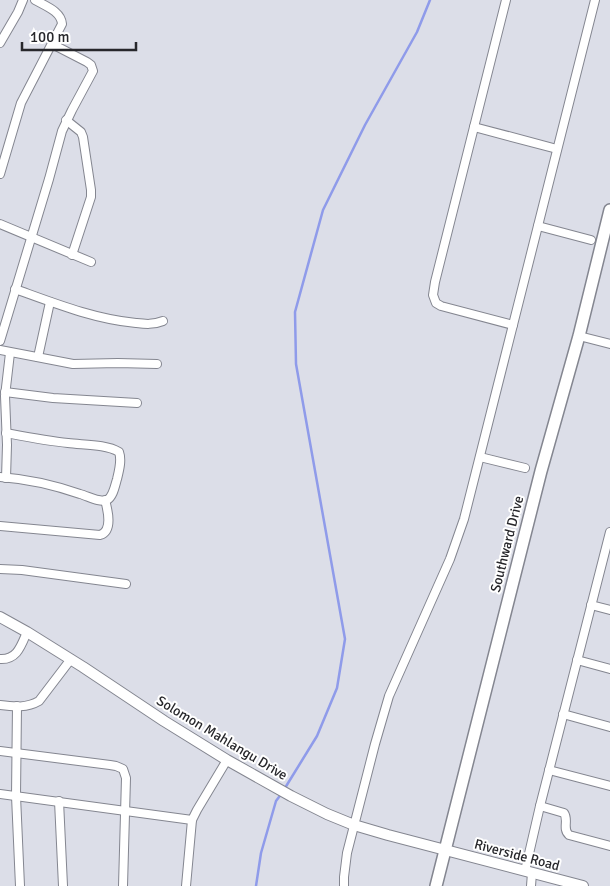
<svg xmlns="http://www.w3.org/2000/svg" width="610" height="886" viewBox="0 0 610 886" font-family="Signika,sans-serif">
  <rect width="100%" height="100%" fill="#dcdee8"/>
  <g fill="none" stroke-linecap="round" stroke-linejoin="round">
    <g stroke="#8f9bea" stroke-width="2.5">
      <polyline points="285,788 317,736 337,688 345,639 296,364 295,312 323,210 365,125 417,32 430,0"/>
      <polyline points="256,886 261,853 276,801 282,793"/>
    </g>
    <defs>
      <g id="minor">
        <polyline points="506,0 435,282 433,295 436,303 441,306 513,325"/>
        <polyline points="0,43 18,12 23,0"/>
        <polyline points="66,120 81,132 83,137 91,190 91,197 72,255"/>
        <polyline points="474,127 557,149"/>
        <path d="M0,174L21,103L62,24C61,11 45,6 35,0"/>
        <polyline points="0,224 91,262"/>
        <polyline points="538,226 591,240"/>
        <path d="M15,289C54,303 94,319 136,323C145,324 153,325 163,321"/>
        <polyline points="579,336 610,344"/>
        <polyline points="0,341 49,179 62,131 72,110 93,71 91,65 87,62 52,44"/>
        <polyline points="0,350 73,364 118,363 157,364"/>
        <polyline points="38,357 50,302"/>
        <polyline points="5,392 53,398 137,403"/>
        <polyline points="480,457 525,468"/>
        <path d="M0,477C27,479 54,485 80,494C88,496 99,503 107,500C113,497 115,486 117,479C119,471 122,460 119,452C106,444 83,445 68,443C47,441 27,437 6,433"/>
        <polyline points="6,478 7,445 5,396 10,353"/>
        <path d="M0,526L100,535C113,531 108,511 105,500"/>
        <polyline points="0,569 22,570 126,584"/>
        <polyline points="591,605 610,610"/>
        <path d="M0,659C17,660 21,646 27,632"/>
        <polyline points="577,660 610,669"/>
        <path d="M0,705C14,707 27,708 39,701L71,659"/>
        <polyline points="17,706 16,796 20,886"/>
        <polyline points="563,714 610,727"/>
        <polyline points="0,751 110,765 116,766 123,769 126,778 123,886"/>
        <polyline points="549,770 610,786"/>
        <polyline points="0,794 192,820"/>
        <polyline points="59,801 63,886"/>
        <path d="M540,806L564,813C569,820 562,829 569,835L610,846"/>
        <polyline points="525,871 540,806 610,532"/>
        <polyline points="186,886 192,820 197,810 227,760"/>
        <polyline points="344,886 344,877 347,853 375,744 389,696 450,559 464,519 595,0"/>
        <polyline points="531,886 532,873"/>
      </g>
      <polyline id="tertiary" points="0,617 27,632 83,667 164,721 227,760 291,796 327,814 354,825 388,835 583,886"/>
      <polyline id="secondary" points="436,886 541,471 579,336 610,210"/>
    </defs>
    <use href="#minor" stroke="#848690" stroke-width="10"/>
    <use href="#tertiary" stroke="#848690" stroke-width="12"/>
    <use href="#secondary" stroke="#848690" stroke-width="14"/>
    <use href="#minor" stroke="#fff" stroke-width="8"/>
    <use href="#tertiary" stroke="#fff" stroke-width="10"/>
    <use href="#secondary" stroke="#fff" stroke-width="11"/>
  </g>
  <g text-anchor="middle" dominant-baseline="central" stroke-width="4" stroke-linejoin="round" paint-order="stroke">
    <g font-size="14" fill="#27272b" stroke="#fff">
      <text transform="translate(507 544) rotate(-76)">Southward Drive</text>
      <text transform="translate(222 738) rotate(31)">Solomon Mahlangu Drive</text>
      <text transform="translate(517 855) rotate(15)">Riverside Road</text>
    </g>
  </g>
  <path d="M22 42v8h114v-8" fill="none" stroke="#27272b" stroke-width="2.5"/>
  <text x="30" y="42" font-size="15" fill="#27272b" stroke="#ffffff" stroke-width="4" paint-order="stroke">100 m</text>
</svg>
